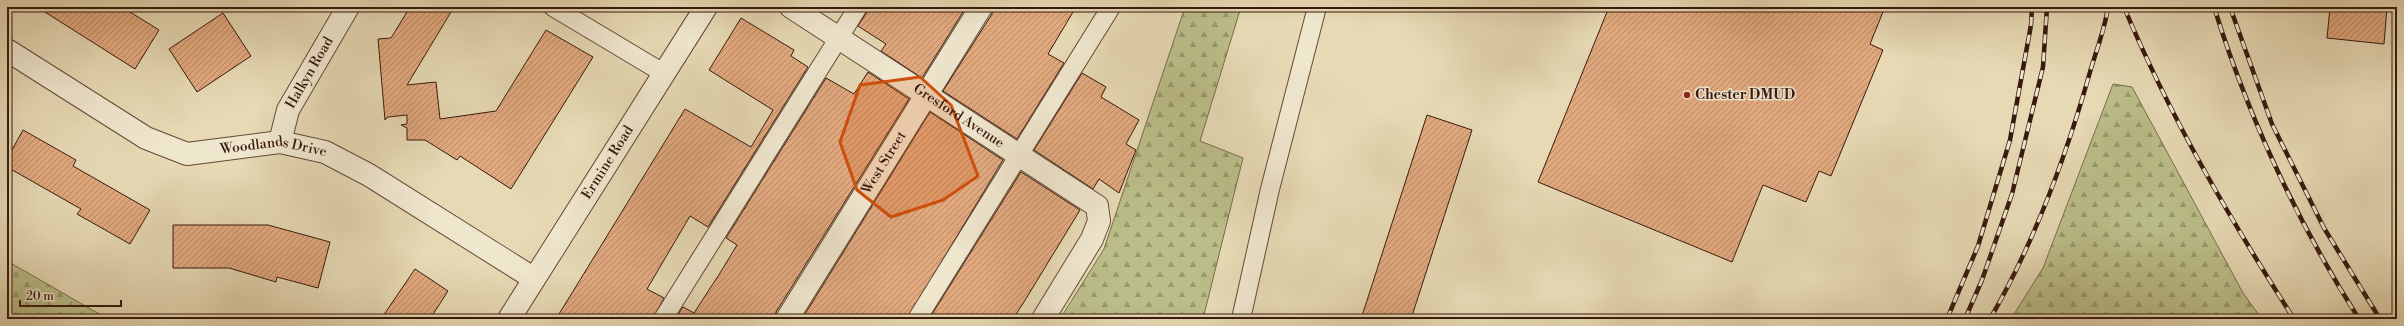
<svg xmlns="http://www.w3.org/2000/svg" width="2404" height="326" viewBox="0 0 2404 326" font-family="'Libre Bodoni',serif">
  <defs>
    <pattern id="forest-firs" width="22" height="20" patternUnits="userSpaceOnUse"><rect width="22" height="20" fill="#bbbe89"/><path d="M5 1l3.5 6h-7zM16 11l3.5 6h-7z" fill="#999a6e"/></pattern>
    <pattern id="building-hatch" width="6" height="6" patternUnits="userSpaceOnUse"><rect width="6" height="6" fill="#e2a97f"/><path d="M-1 1l2-2M0 6l6-6M5 7l2-2" fill="none" stroke="#b88966"/></pattern>
  </defs>
  <rect width="100%" height="100%" fill="#e6d9b4"/>
  <filter id="stains"><feTurbulence type="fractalNoise" baseFrequency=".005" numOctaves="4"/><feColorMatrix values="0 0 0 0 .2 0 0 0 0 .09 0 0 0 0 .02 0 0 0 .5 -.17"/></filter>
  <radialGradient id="worn" r=".72"><stop offset=".6" stop-color="#630" stop-opacity="0"/><stop offset="1" stop-color="#630" stop-opacity=".3"/></radialGradient>
  <g fill="url(#forest-firs)" stroke="#7a6c4b">
    <polygon points="1185,7 1241,7 1200,141 1243,158 1203,319 1060,319 1104,249"/>
    <polygon points="2113,84 2132,87 2243,293 2262,319 2011,319 2043,268"/>
    <polygon points="7,261 108,319 7,319"/>
  </g>
  <g fill="url(#building-hatch)" stroke="#38190d">
    <polygon points="37,7 122,7 159,30 135,69"/>
    <polygon points="410,7 454,7 407,85 436,82 440,119 496,111 546,30 593,57 511,189 460,156 457,160 425,140 407,140 407,128 401,125 407,124 407,115 388,117 385,120 378,39 391,38"/>
    <polygon points="870,7 966,7 922,78 881,51 886,44 858,26"/>
    <polygon points="993,7 1076,7 1048,54 1064,63 1017,139 943,91 992,14"/>
    <polygon points="1609,7 1885,7 1870,44 1883,50 1831,176 1819,171 1806,202 1763,185 1732,262 1538,182"/>
    <polygon points="2330,7 2387,7 2384,44 2327,38"/>
    <polygon points="223,13 251,56 197,92 169,49"/>
    <polygon points="741,18 794,50 791,56 808,67 708,227 690,216 647,289 664,298 653,319 556,319 685,109 751,147 773,110 709,70"/>
    <polygon points="868,72 909,99 776,312 775,319 675,319 683,307 694,313 720,273 737,245 726,238 826,78 854,94"/>
    <polygon points="1082,73 1106,87 1101,97 1139,120 1126,144 1136,150 1119,193 1099,179 1093,189 1034,150"/>
    <polygon points="930,112 1003,160 907,319 802,319"/>
    <polygon points="1427,115 1472,130 1411,319 1361,319"/>
    <polygon points="23,130 76,160 73,166 150,210 130,244 77,214 81,209 7,167 7,159"/>
    <polygon points="1021,172 1080,210 1024,302 1013,319 929,319"/>
    <polygon points="173,225 268,225 330,242 318,288 277,277 276,282 229,268 173,268"/>
    <polygon points="415,269 448,291 430,319 381,319"/>
  </g>
  <g fill="none" stroke-linecap="round" stroke-linejoin="round">
    <defs>
      <g id="service">
        <polyline points="553,7 665,74"/>
        <polyline points="663,319 858,7"/>
        <polyline points="917,319 1111,7"/>
        <polyline points="1241,319 1270,189 1317,7"/>
      </g>
      <g id="minor">
        <path id="s1" d="M791,7L1097,206L1099,221L1092,239L1043,319"/>
        <path id="s2" d="M7,50L146,138L187,154L280,142L325,152L369,175L533,278"/>
        <path id="s3" d="M280,142L288,110L348,7"/>
        <path id="s4" d="M509,319L706,7"/>
        <path id="s5" d="M787,319L981,7"/>
      </g>
    </defs>
    <use href="#service" stroke="#644937" stroke-width="20"/>
    <use href="#minor" stroke="#644937" stroke-width="24"/>
    <use href="#service" stroke="#efe6ce" stroke-width="18"/>
    <use href="#minor" stroke="#efe6ce" stroke-width="22"/>
    <defs>
      <g id="rail">
        <path d="M2124,7C2170,117 2230,219 2294,319"/>
        <path d="M2214,7C2249,119 2296,220 2359,319"/>
        <polyline points="2230,7 2272,124 2324,228 2380,319"/>
        <polyline points="1947,319 1978,246 2010,140 2031,25 2032,7"/>
        <polyline points="1965,319 1982,280 2012,194 2043,67 2047,7"/>
        <path d="M1990,319C2034,243 2066,157 2090,72C2096,51 2105,29 2108,7"/>
      </g>
    </defs>
    <use href="#rail" stroke="#38190d" stroke-width="4.5"/>
    <use href="#rail" stroke="#efe6ce" stroke-width="3" stroke-dasharray="9" stroke-linecap="butt"/>
  </g>
  <path fill="#ce4f0c" fill-opacity="0.2" stroke="#ce4f0c" stroke-width="3" stroke-linejoin="round" d="M920,77L951,105L978,176L943,200L891,217L857,190L840,142L860,85Z"/>
  <circle fill="#8f2418" stroke="#efe6ce" stroke-width="1.5" cx="1687" cy="95" r="4"/>
  <g text-anchor="middle" dominant-baseline="central" stroke-width="3" stroke-linejoin="round" paint-order="stroke">
    <g font-size="14" fill="#38190d" stroke="#efe6ce">
      <text stroke="none"><textPath href="#s3" startOffset="76">Halkyn Road</textPath></text>
      <text stroke="none"><textPath href="#s1" startOffset="200">Gresford Avenue</textPath></text>
      <text stroke="none"><textPath href="#s2" startOffset="296">Woodlands Drive</textPath></text>
      <text stroke="none"><textPath href="#s4" startOffset="185">Ermine Road</textPath></text>
      <text stroke="none"><textPath href="#s5" startOffset="184">West Street</textPath></text>
    </g>
    <g font-size="14" font-weight="bold" fill="#38190d" stroke="#efe6ce" text-anchor="start">
      <text x="1695" y="95">Chester DMUD</text>
    </g>
  </g>
  <rect width="2404" height="326" fill="none" stroke="#e6d9b4" stroke-width="24"/>
  <rect x="8" y="8" width="2388" height="310" fill="none" stroke="#38190d" stroke-width="2"/>
  <rect x="12" y="12" width="2380" height="302" fill="none" stroke="#38190d"/>
  <path d="M20 300v6h101v-6" fill="none" stroke="#38190d" stroke-width="2"/>
  <text x="26" y="300" font-size="12" fill="#38190d" stroke="#efe6ce" stroke-width="3" paint-order="stroke">20 m</text>
  <rect width="100%" height="100%" filter="url(#stains)"/>
  <rect width="100%" height="100%" fill="url(#worn)"/>
</svg>
